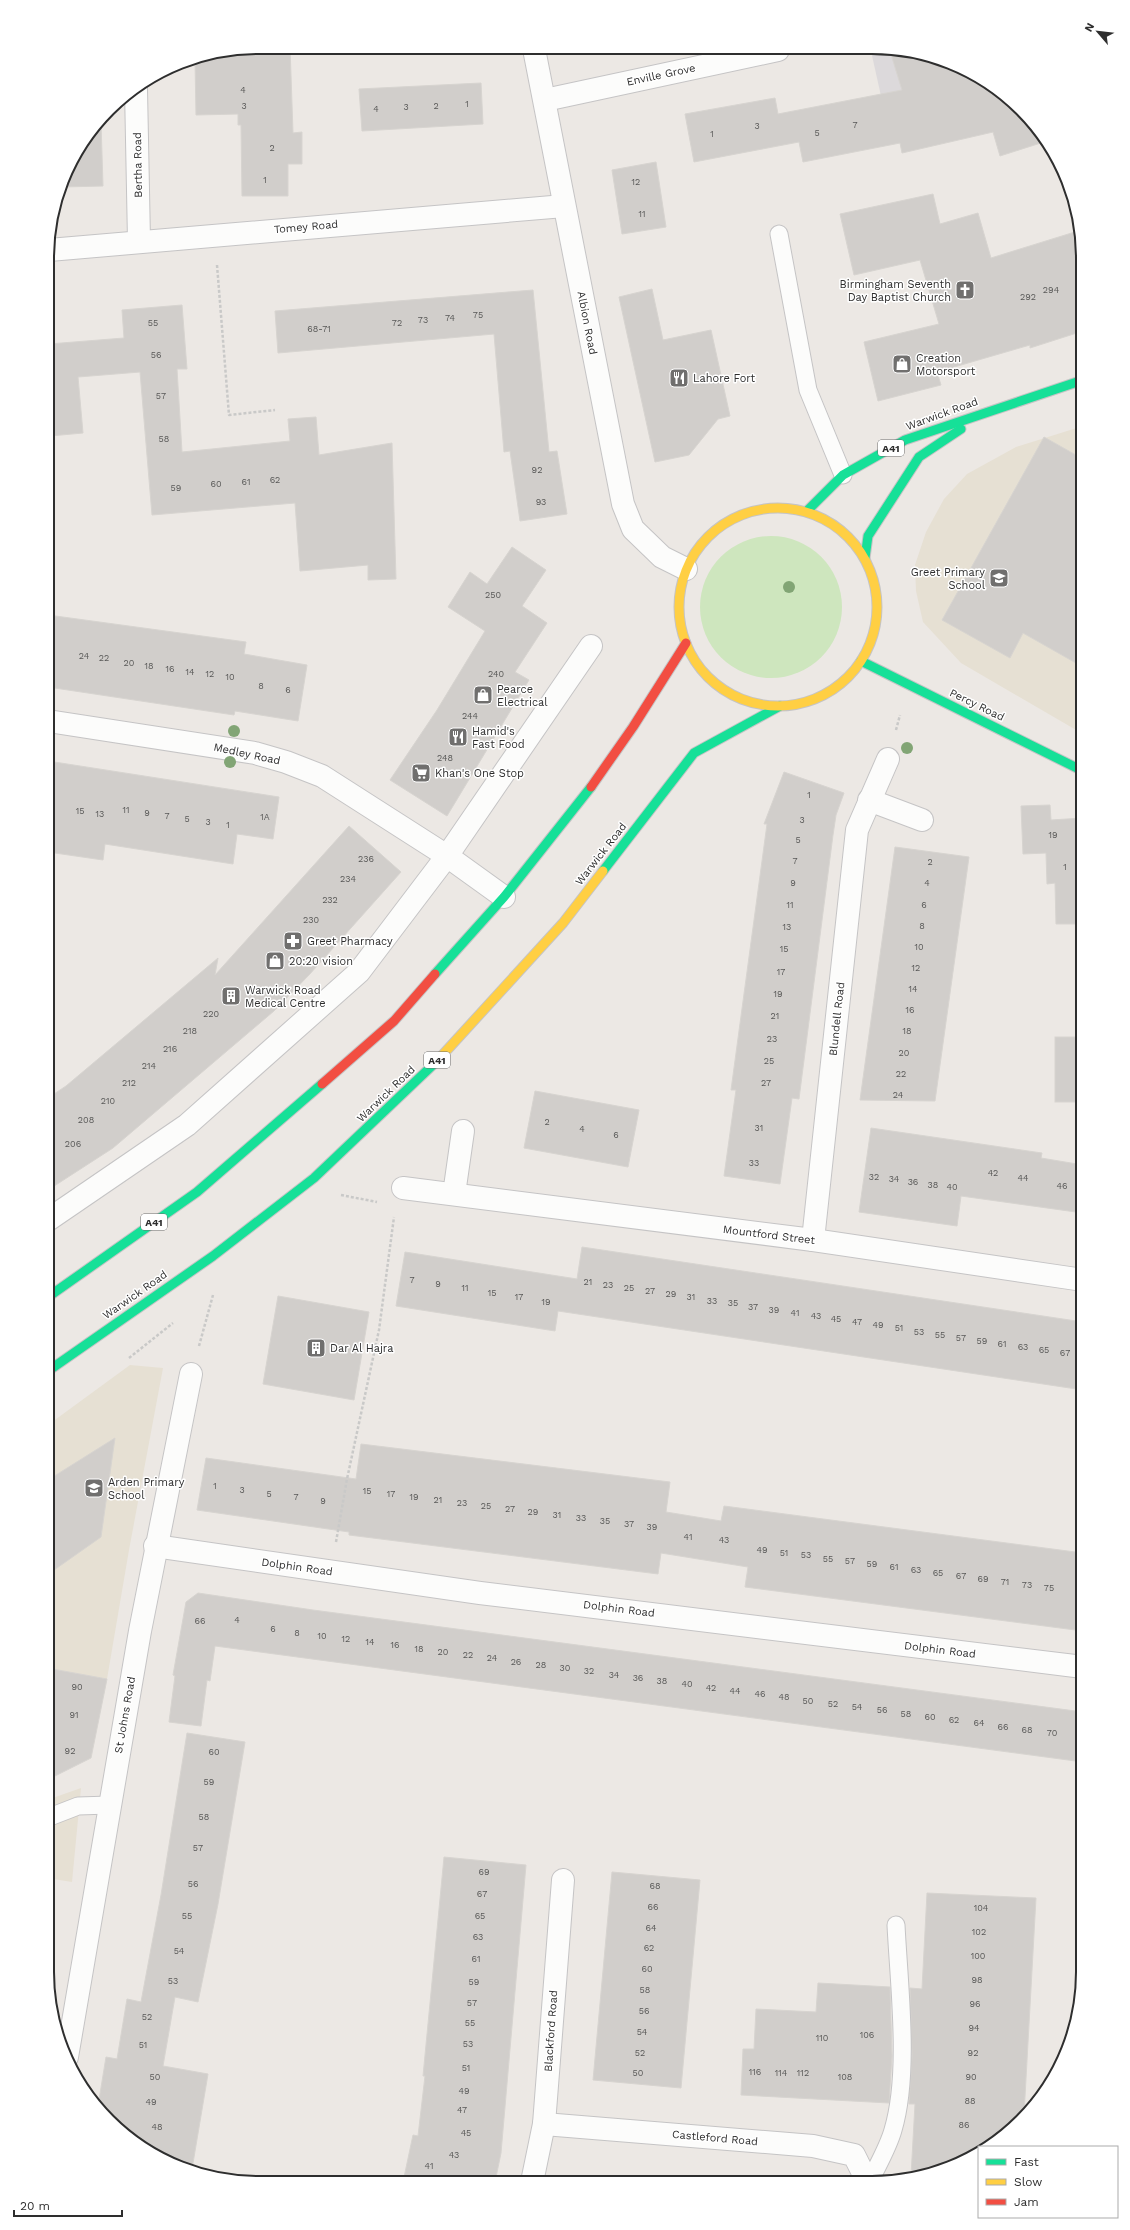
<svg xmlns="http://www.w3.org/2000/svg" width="1130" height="2230" viewBox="0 0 1130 2230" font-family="'Work Sans',sans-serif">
  <rect width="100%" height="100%" fill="#ece8e4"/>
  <polygon fill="#dcd9db" points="871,51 913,51 965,69 974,75 883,105"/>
  <g fill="#e6e0d3">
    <polygon points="1083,426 1083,734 961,663 923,622 916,591 915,565 926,532 944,499 967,474 1016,447"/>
    <polygon points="130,1365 163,1368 129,1550 107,1679 47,1668 48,1425"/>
    <polygon points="81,1788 72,1882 47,1878 47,1800"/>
  </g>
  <circle fill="#cee6be" cx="771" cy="607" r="71"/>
  <g fill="#d1cecb" stroke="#d7d4d0">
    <polygon points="258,47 290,47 293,133 302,132 302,164 288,164 288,196 242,196 241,125 238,125 238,114 196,115 195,60"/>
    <polygon points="890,51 913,51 965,69 1011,99 1047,141 1000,156 993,132 902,153 900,143 803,162 799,142 694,162 685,114 775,98 778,114 902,90"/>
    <polygon points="481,83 483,124 362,131 359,89"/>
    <polygon points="101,123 103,186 62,187 69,165"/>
    <polygon points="656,162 666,227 622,234 612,170"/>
    <polygon points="933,194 940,224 978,213 991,258 1078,231 1083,258 1083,331 1030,348 1030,345 937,372 941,385 878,401 864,342 939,324 920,260 854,275 840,214"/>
    <polygon points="652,289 663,340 711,330 730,416 718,419 689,455 655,462 619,297"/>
    <polygon points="533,290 549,452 557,451 567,514 520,521 510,451 504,452 494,334 278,353 275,311"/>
    <polygon points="182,305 187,369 177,369 182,452 290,441 288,419 316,417 319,455 392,443 396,579 368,580 368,565 300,571 295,503 152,515 140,372 78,377 83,433 50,436 49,344 124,338 122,310"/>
    <polygon points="1044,437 1083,459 1083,667 1023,633 1010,658 942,620"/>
    <polygon points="512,547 546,570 522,606 547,623 515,672 529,680 447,816 390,780 437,710 485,631 448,607 470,572 487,584"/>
    <polygon points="48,615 246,642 244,654 307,665 298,721 235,711 234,715 48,687"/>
    <polygon points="48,761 279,797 273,839 237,834 233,864 105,844 103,860 48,852"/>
    <polygon points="784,772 844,793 836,815 833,835 799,1099 792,1098 780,1184 724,1176 736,1090 731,1090 767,824 764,824"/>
    <polygon points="1050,805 1051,820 1083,818 1083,924 1056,924 1055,883 1047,884 1046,853 1023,854 1021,806"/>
    <polygon points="349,826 401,872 309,975 274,1011 113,1148 48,1190 48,1098 66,1086 218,958 215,975"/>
    <polygon points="895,847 969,857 935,1101 860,1100"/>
    <rect x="1055" y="1037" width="28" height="65"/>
    <polygon points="535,1091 639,1110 628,1167 524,1148"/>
    <polygon points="871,1128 1042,1153 1041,1158 1083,1165 1083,1213 961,1196 957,1226 859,1212"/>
    <polygon points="582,1247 1083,1322 1083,1390 558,1311 555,1331 396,1306 405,1252 577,1279"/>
    <polygon points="278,1296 369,1312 354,1400 263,1384"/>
    <polygon points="115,1438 101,1537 47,1575 48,1480"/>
    <polygon points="361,1444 670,1482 666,1512 721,1521 724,1506 1083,1553 1083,1631 745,1587 748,1567 661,1553 658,1574 349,1535 349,1532 197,1510 206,1458 356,1479"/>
    <polygon points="198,1593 313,1610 1083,1712 1083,1762 215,1646 210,1681 207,1680 201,1726 169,1722 175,1676 173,1675 186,1602"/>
    <polygon points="47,1668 107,1679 91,1758 47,1780"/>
    <polygon points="187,1733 245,1742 218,1904 198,2002 175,1997 163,2066 208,2074 192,2169 165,2161 119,2131 98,2106 106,2057 117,2059 127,1999 141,2002 161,1895"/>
    <polygon points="444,1857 526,1865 501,2153 495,2182 403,2182 413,2135 418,2136 425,2076 423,2076"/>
    <polygon points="612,1872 700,1880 681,2088 593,2080"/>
    <polygon points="927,1893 1036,1898 1024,2115 989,2147 979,2147 979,2152 939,2172 911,2176 915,2104 909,2104 912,2056 910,1988 922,1989"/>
    <polygon points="818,1983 890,1987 892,2056 889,2103 741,2095 743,2049 754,2049 756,2009 816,2012"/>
  </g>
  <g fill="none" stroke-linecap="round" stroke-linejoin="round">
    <defs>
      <g id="lane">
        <polyline points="779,234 808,390 843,475"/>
        <polyline points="47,1818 78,1806 110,1805"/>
        <path d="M869,2183C877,2166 888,2148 893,2130C910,2073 899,1986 896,1925"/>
      </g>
      <g id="street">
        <polyline points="534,49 623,504 633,529 662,557 686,569"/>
        <polyline points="136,89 139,241"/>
        <polyline points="545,100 778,50"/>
        <polyline points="49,250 564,206"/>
        <polyline points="48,721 255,753 286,762 322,776 447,856 504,897"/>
        <polyline points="869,800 922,820"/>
        <polyline points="403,1188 813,1240 1083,1280"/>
        <polyline points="454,1194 463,1131"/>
        <polyline points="48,1220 187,1125 359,972 447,856 591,646"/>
        <polyline points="813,1240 857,830 888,759"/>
        <polyline points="155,1546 480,1593 1083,1667"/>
        <polyline points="67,2057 140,1631 191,1374"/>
        <polyline points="544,2124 813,2146 854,2155 868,2183"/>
        <polyline points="532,2182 544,2124 563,1880"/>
      </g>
      <g id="fast">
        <polyline points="807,511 843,475 905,440 1083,380"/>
        <polyline points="865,558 868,536 919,457 961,429"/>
        <polyline points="861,661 1083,771"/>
        <polyline points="603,871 694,753 780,706"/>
        <polyline points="435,974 504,897 591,787"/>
        <polyline points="48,1297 197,1192 322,1084"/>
        <polyline points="48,1371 213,1256 314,1178 437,1061"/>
      </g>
      <g id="slow">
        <circle cx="778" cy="607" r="99"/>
        <polyline points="437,1061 563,923 603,871"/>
      </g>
      <g id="jam">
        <polyline points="591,787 633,727 686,643"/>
        <polyline points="322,1084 394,1021 435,974"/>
      </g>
    </defs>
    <use href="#lane" stroke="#c5c4c5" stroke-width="19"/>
    <use href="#street" stroke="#c5c4c5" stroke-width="24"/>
    <use href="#fast" stroke="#c5c4c5" stroke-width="11"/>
    <use href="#slow" stroke="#c5c4c5" stroke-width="11"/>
    <use href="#jam" stroke="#c5c4c5" stroke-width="11"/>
    <g stroke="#c9c9c8" stroke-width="2.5" stroke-dasharray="3 2" stroke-linecap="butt">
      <polyline points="217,265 229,415 275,410"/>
      <polyline points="896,730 900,715"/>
      <polyline points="341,1195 377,1202"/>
      <polyline points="199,1346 213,1295"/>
      <polyline points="129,1358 173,1323"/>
      <polyline points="336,1542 347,1479 379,1330 394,1217"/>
    </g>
    <use href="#lane" stroke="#fcfcfb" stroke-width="17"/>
    <use href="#street" stroke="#fcfcfb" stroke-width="22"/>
    <use href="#fast" stroke="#16e098" stroke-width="9"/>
    <use href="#slow" stroke="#ffcf43" stroke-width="9"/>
    <use href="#jam" stroke="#f24e42" stroke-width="9"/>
  </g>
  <g fill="#82a575">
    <circle cx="789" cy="587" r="6"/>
    <circle cx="234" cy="731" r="6"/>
    <circle cx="907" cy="748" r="6"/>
    <circle cx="230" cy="762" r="6"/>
  </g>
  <defs>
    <symbol id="church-square" viewBox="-11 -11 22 22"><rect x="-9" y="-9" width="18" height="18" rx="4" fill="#706f6e" stroke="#fff"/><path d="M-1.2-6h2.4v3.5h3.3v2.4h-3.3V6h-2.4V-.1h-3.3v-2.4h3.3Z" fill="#fff"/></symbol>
    <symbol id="shop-square" viewBox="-11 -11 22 22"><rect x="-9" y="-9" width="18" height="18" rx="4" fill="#706f6e" stroke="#fff"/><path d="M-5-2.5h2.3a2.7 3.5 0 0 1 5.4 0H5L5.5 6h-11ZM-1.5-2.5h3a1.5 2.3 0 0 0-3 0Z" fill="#fff"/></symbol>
    <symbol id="restaurant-square" viewBox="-11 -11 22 22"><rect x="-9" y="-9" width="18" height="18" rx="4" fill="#706f6e" stroke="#fff"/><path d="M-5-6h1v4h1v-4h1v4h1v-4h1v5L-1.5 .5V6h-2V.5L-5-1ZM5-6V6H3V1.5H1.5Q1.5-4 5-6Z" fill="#fff"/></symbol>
    <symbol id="school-square" viewBox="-11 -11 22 22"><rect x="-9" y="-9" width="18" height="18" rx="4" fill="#706f6e" stroke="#fff"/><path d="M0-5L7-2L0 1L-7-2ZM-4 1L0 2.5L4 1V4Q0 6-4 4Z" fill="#fff"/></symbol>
    <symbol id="supermarket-square" viewBox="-11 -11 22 22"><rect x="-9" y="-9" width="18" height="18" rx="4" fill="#706f6e" stroke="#fff"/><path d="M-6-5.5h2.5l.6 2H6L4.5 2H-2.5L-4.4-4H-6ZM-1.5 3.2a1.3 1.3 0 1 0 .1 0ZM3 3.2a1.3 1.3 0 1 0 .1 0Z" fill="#fff"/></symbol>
    <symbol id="pharmacy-square" viewBox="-11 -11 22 22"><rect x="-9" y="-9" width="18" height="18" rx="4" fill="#706f6e" stroke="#fff"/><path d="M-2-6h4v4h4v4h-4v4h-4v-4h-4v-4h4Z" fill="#fff"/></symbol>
    <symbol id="building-square" viewBox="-11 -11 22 22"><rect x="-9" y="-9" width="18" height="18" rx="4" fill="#706f6e" stroke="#fff"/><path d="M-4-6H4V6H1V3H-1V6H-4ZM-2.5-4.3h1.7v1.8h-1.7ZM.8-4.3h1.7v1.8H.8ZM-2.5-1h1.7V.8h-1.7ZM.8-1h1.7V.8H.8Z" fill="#fff"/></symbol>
  </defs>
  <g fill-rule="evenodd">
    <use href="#church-square" x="954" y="279" width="22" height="22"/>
    <use href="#shop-square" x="891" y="353" width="22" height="22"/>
    <use href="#restaurant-square" x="668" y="367" width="22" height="22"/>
    <use href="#school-square" x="988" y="567" width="22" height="22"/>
    <use href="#shop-square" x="472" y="684" width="22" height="22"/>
    <use href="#restaurant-square" x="447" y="726" width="22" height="22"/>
    <use href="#supermarket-square" x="410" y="762" width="22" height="22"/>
    <use href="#pharmacy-square" x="282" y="930" width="22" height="22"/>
    <use href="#shop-square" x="264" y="950" width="22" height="22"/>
    <use href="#building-square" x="220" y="985" width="22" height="22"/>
    <use href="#building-square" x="305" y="1337" width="22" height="22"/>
    <use href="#school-square" x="83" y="1477" width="22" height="22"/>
  </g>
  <g text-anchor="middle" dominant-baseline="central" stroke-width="3" stroke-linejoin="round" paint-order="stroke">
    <g font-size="9" fill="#585857">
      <text x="243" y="90">4</text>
      <text x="467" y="104">1</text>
      <text x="244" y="106">3</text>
      <text x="436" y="106">2</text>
      <text x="406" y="107">3</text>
      <text x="376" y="109">4</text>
      <text x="855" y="125">7</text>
      <text x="757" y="126">3</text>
      <text x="817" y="133">5</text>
      <text x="712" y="134">1</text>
      <text x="272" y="148">2</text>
      <text x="265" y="180">1</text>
      <text x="636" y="182">12</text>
      <text x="642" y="214">11</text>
      <text x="1051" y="290">294</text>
      <text x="1028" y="297">292</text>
      <text x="478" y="315">75</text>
      <text x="450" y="318">74</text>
      <text x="423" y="320">73</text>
      <text x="153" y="323">55</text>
      <text x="397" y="323">72</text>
      <text x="319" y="329">68-71</text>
      <text x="156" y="355">56</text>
      <text x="161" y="396">57</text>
      <text x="164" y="439">58</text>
      <text x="537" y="470">92</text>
      <text x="275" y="480">62</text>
      <text x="246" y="482">61</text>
      <text x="216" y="484">60</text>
      <text x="176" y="488">59</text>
      <text x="541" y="502">93</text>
      <text x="493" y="595">250</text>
      <text x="84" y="656">24</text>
      <text x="104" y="658">22</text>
      <text x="129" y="663">20</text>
      <text x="149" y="666">18</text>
      <text x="170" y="669">16</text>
      <text x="190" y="672">14</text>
      <text x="210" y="674">12</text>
      <text x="496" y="674">240</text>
      <text x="230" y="677">10</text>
      <text x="261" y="686">8</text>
      <text x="288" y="690">6</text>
      <text x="470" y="716">244</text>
      <text x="445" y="758">248</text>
      <text x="809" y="795">1</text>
      <text x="126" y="810">11</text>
      <text x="80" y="811">15</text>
      <text x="147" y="813">9</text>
      <text x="100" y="814">13</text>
      <text x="167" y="816">7</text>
      <text x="265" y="817">1A</text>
      <text x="187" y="819">5</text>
      <text x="802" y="820">3</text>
      <text x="208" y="822">3</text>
      <text x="228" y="825">1</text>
      <text x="1053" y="835">19</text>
      <text x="798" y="840">5</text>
      <text x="366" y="859">236</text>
      <text x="795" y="861">7</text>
      <text x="930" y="862">2</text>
      <text x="1065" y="867">1</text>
      <text x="348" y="879">234</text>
      <text x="793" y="883">9</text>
      <text x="927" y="883">4</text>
      <text x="330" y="900">232</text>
      <text x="790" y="905">11</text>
      <text x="924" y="905">6</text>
      <text x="311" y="920">230</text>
      <text x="922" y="926">8</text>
      <text x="787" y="927">13</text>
      <text x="919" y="947">10</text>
      <text x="784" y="949">15</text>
      <text x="916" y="968">12</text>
      <text x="781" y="972">17</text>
      <text x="913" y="989">14</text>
      <text x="778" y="994">19</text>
      <text x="910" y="1010">16</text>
      <text x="211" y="1014">220</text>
      <text x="775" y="1016">21</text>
      <text x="190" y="1031">218</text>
      <text x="907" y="1031">18</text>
      <text x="772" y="1039">23</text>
      <text x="170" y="1049">216</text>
      <text x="904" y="1053">20</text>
      <text x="769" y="1061">25</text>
      <text x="149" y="1066">214</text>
      <text x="901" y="1074">22</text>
      <text x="129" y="1083">212</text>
      <text x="766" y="1083">27</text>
      <text x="898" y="1095">24</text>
      <text x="108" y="1101">210</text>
      <text x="86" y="1120">208</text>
      <text x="547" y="1122">2</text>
      <text x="759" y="1128">31</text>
      <text x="582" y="1129">4</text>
      <text x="616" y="1135">6</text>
      <text x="73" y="1144">206</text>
      <text x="754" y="1163">33</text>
      <text x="993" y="1173">42</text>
      <text x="874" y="1177">32</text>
      <text x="1023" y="1178">44</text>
      <text x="894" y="1179">34</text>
      <text x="913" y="1182">36</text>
      <text x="933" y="1185">38</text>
      <text x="1062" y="1186">46</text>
      <text x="952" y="1187">40</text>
      <text x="412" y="1280">7</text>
      <text x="588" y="1282">21</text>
      <text x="438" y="1284">9</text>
      <text x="608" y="1285">23</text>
      <text x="465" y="1288">11</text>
      <text x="629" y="1288">25</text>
      <text x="650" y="1291">27</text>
      <text x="492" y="1293">15</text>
      <text x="671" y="1294">29</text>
      <text x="519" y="1297">17</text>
      <text x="691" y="1297">31</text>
      <text x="712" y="1301">33</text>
      <text x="546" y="1302">19</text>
      <text x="733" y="1303">35</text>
      <text x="753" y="1307">37</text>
      <text x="774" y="1310">39</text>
      <text x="795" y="1313">41</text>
      <text x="816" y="1316">43</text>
      <text x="836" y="1319">45</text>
      <text x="857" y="1322">47</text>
      <text x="878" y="1325">49</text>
      <text x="899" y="1328">51</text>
      <text x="919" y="1332">53</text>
      <text x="940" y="1335">55</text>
      <text x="961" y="1338">57</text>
      <text x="982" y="1341">59</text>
      <text x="1002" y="1344">61</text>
      <text x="1023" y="1347">63</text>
      <text x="1044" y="1350">65</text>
      <text x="1065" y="1353">67</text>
      <text x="215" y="1486">1</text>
      <text x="242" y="1490">3</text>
      <text x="367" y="1491">15</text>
      <text x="269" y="1494">5</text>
      <text x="391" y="1494">17</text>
      <text x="296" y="1497">7</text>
      <text x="414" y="1497">19</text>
      <text x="438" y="1500">21</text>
      <text x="323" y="1501">9</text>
      <text x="462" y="1503">23</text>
      <text x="486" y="1506">25</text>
      <text x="510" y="1509">27</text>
      <text x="533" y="1512">29</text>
      <text x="557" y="1515">31</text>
      <text x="581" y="1518">33</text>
      <text x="605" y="1521">35</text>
      <text x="629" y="1524">37</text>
      <text x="652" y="1527">39</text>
      <text x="688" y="1537">41</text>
      <text x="724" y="1540">43</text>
      <text x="762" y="1550">49</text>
      <text x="784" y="1553">51</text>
      <text x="806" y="1555">53</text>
      <text x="828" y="1559">55</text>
      <text x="850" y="1561">57</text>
      <text x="872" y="1564">59</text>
      <text x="894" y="1567">61</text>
      <text x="916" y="1570">63</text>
      <text x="938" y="1573">65</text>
      <text x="961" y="1576">67</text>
      <text x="983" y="1579">69</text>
      <text x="1005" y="1582">71</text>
      <text x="1027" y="1585">73</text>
      <text x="1049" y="1588">75</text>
      <text x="237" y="1620">4</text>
      <text x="200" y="1621">66</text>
      <text x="273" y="1629">6</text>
      <text x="297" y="1633">8</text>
      <text x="322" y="1636">10</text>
      <text x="346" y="1639">12</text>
      <text x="370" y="1642">14</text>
      <text x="395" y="1645">16</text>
      <text x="419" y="1649">18</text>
      <text x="443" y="1652">20</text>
      <text x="468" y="1655">22</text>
      <text x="492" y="1658">24</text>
      <text x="516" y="1662">26</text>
      <text x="541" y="1665">28</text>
      <text x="565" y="1668">30</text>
      <text x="589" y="1671">32</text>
      <text x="614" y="1675">34</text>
      <text x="638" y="1678">36</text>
      <text x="662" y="1681">38</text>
      <text x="687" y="1684">40</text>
      <text x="77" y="1687">90</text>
      <text x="711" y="1688">42</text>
      <text x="735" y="1691">44</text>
      <text x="760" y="1694">46</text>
      <text x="784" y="1697">48</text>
      <text x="808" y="1701">50</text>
      <text x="833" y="1704">52</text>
      <text x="857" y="1707">54</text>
      <text x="882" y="1710">56</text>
      <text x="906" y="1714">58</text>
      <text x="74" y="1715">91</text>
      <text x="930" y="1717">60</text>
      <text x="954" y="1720">62</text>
      <text x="979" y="1723">64</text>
      <text x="1003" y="1727">66</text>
      <text x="1027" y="1730">68</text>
      <text x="1052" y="1733">70</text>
      <text x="70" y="1751">92</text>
      <text x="214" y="1752">60</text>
      <text x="209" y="1782">59</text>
      <text x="204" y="1817">58</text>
      <text x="198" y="1848">57</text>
      <text x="484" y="1872">69</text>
      <text x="193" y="1884">56</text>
      <text x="655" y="1886">68</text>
      <text x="482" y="1894">67</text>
      <text x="653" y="1907">66</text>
      <text x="981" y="1908">104</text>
      <text x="187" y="1916">55</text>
      <text x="480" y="1916">65</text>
      <text x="651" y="1928">64</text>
      <text x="979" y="1932">102</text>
      <text x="478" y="1937">63</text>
      <text x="649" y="1948">62</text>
      <text x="179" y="1951">54</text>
      <text x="978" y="1956">100</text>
      <text x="476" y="1959">61</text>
      <text x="647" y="1969">60</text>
      <text x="977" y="1980">98</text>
      <text x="173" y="1981">53</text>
      <text x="474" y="1982">59</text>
      <text x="645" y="1990">58</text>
      <text x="472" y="2003">57</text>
      <text x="975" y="2004">96</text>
      <text x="644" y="2011">56</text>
      <text x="147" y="2017">52</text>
      <text x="470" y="2023">55</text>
      <text x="974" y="2028">94</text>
      <text x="642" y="2032">54</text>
      <text x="867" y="2035">106</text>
      <text x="822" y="2038">110</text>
      <text x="468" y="2044">53</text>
      <text x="143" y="2045">51</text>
      <text x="640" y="2053">52</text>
      <text x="973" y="2053">92</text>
      <text x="466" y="2068">51</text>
      <text x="755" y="2072">116</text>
      <text x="638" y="2073">50</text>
      <text x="781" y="2073">114</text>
      <text x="803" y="2073">112</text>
      <text x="155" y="2077">50</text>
      <text x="845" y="2077">108</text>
      <text x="971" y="2077">90</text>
      <text x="464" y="2091">49</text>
      <text x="970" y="2101">88</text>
      <text x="151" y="2102">49</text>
      <text x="462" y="2110">47</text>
      <text x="964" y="2125">86</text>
      <text x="157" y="2127">48</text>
      <text x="466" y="2133">45</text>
      <text x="454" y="2155">43</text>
      <text x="429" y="2166">41</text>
    </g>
    <g fill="#fff" stroke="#6d6d6d" stroke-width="1">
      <rect x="878" y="440" width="26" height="16" rx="3"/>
      <rect x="424" y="1052" width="26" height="16" rx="3"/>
      <rect x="141" y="1214" width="26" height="16" rx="3"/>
    </g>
    <g font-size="10" font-weight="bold" fill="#2e2e2e">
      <text x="891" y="448">A41</text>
      <text x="437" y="1060">A41</text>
      <text x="154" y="1222">A41</text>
    </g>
    <g font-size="11" fill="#2e2e2e" stroke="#fff">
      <text transform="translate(661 75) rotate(-12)">Enville Grove</text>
      <text transform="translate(138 165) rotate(-91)">Bertha Road</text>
      <text transform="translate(306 227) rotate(-5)">Tomey Road</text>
      <text transform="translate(587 323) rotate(79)">Albion Road</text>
      <text transform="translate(942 414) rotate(-20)">Warwick Road</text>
      <text transform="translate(977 705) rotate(26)">Percy Road</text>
      <text transform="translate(247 754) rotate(12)">Medley Road</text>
      <text transform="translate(601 854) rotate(-52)">Warwick Road</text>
      <text transform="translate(837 1019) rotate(-84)">Blundell Road</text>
      <text transform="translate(386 1094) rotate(-44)">Warwick Road</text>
      <text transform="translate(769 1235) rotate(7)">Mountford Street</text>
      <text transform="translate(135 1295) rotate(-35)">Warwick Road</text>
      <text transform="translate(297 1567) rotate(8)">Dolphin Road</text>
      <text transform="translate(619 1609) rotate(7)">Dolphin Road</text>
      <text transform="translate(940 1650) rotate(7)">Dolphin Road</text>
      <text transform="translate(125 1715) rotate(-80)">St Johns Road</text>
      <text transform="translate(551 2031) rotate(-86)">Blackford Road</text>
      <text transform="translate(715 2138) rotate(5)">Castleford Road</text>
    </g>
    <g font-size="11" fill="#2e2e2e" stroke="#fff" text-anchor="start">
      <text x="951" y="284" text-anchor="end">Birmingham Seventh<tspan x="951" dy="13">Day Baptist Church</tspan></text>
      <text x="916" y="358">Creation<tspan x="916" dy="13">Motorsport</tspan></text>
      <text x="693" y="378">Lahore Fort</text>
      <text x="985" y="572" text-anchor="end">Greet Primary<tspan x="985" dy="13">School</tspan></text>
      <text x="497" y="689">Pearce<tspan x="497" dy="13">Electrical</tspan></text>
      <text x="472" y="731">Hamid's<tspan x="472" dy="13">Fast Food</tspan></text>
      <text x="435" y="773">Khan's One Stop</text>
      <text x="307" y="941">Greet Pharmacy</text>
      <text x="289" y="961">20:20 vision</text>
      <text x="245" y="990">Warwick Road<tspan x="245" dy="13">Medical Centre</tspan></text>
      <text x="330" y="1348">Dar Al Hajra</text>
      <text x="108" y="1482">Arden Primary<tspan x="108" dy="13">School</tspan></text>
    </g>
  </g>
  <path d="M0 0H1130V2230H0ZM258 54H872A204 204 0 0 1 1076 258V1972A204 204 0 0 1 872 2176H258A204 204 0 0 1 54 1972V258A204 204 0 0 1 258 54Z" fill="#fff" fill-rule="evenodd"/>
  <path fill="none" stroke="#2e2e2e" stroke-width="2" d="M258 54H872A204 204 0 0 1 1076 258V1972A204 204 0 0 1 872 2176H258A204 204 0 0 1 54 1972V258A204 204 0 0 1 258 54Z"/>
  <rect x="978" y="2146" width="140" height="72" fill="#ffffff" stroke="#ababab"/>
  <rect x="986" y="2159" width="20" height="6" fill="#16e098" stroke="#ababab"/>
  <text x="1014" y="2166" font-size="12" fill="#2e2e2e">Fast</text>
  <rect x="986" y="2179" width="20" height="6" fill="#ffcf43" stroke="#ababab"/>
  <text x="1014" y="2186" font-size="12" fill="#2e2e2e">Slow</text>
  <rect x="986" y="2199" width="20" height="6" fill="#f24e42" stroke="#ababab"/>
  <text x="1014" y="2206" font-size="12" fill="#2e2e2e">Jam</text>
  <g transform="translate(1098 32) rotate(298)" stroke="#ffffff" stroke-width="3" paint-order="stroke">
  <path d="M0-3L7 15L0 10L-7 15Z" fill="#2e2e2e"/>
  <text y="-6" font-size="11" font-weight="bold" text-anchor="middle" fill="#2e2e2e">N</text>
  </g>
  <path d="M14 2210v6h108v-6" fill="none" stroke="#2e2e2e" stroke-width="2"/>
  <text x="20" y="2210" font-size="12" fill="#2e2e2e" stroke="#ffffff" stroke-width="3" paint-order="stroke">20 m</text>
</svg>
